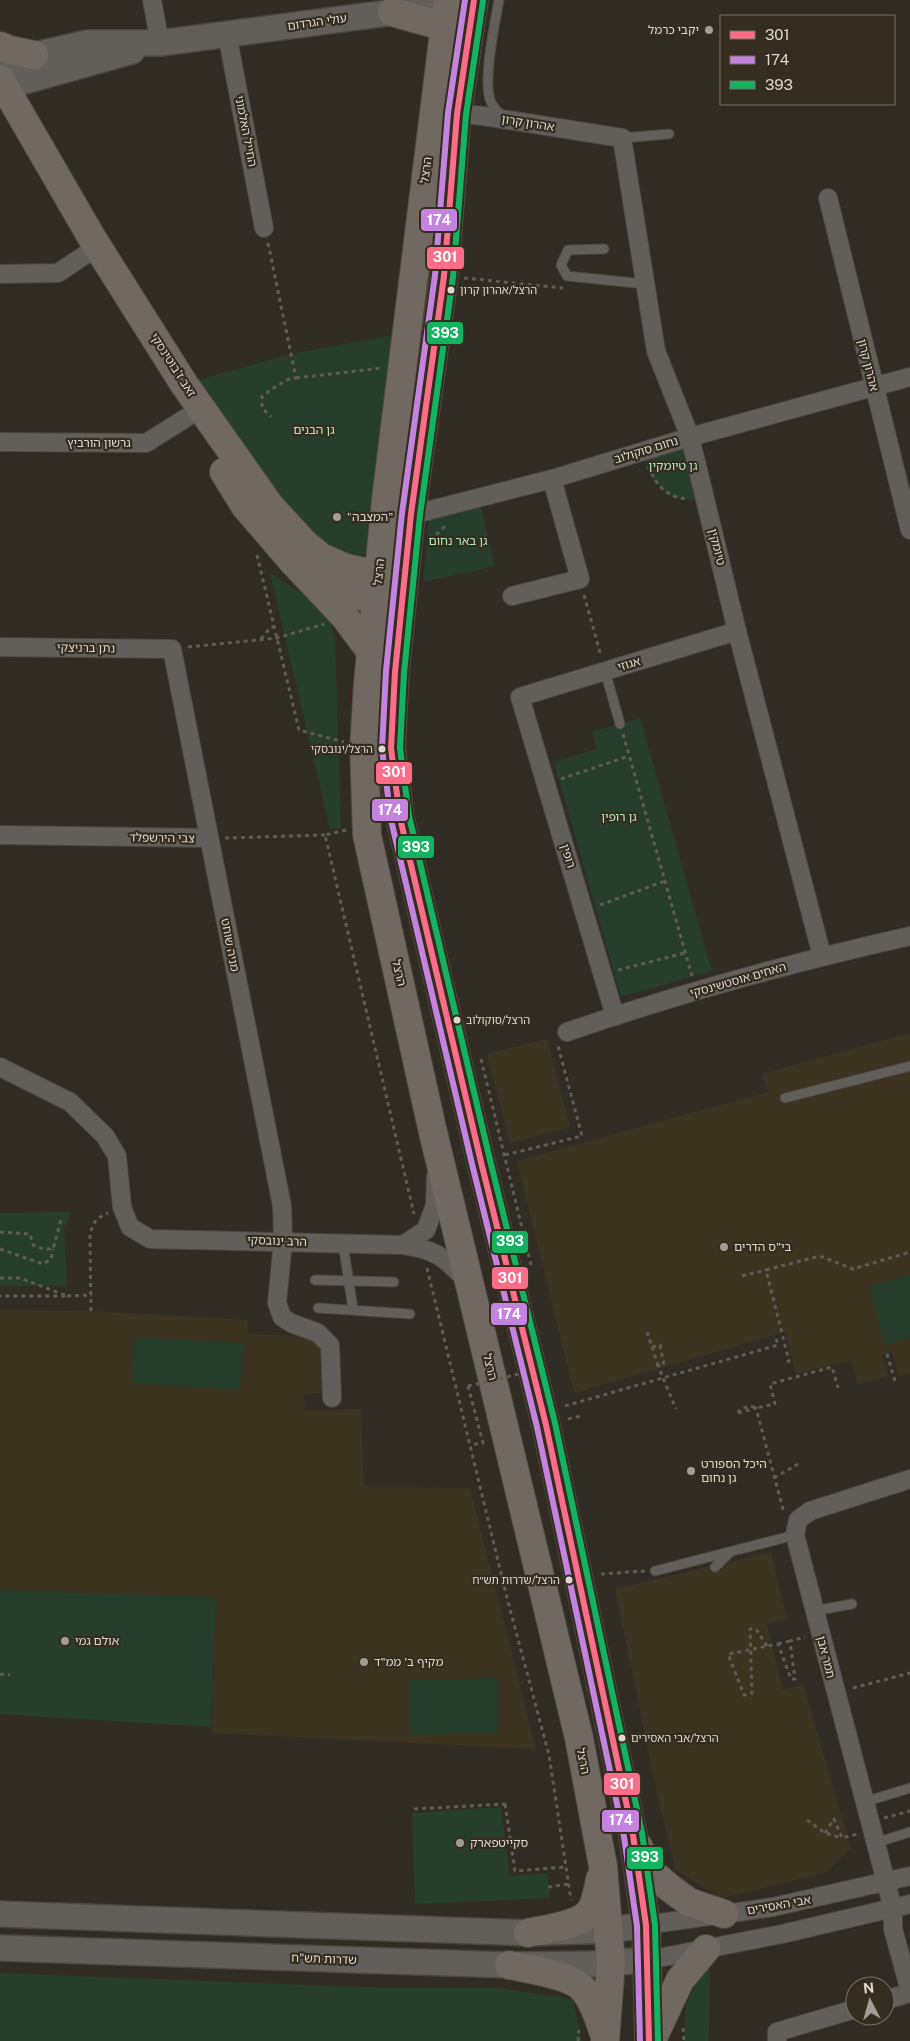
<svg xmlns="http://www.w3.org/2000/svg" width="910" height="2041" viewBox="0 0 910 2041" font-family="'Public Sans','Noto Sans Hebrew',sans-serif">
  <rect width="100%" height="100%" fill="#302c24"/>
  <g fill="#3d3321">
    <polygon points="910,1033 910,1373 899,1376 892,1352 882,1355 888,1376 858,1385 851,1360 796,1374 785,1332 574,1393 517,1161 768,1092 762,1074"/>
    <polygon points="547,1039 570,1127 510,1143 487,1054"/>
    <polygon points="0,1310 91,1311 248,1320 247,1334 305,1336 321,1346 324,1383 320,1393 304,1394 305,1410 361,1409 364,1487 470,1488 536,1749 212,1733 215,1597 0,1590"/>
    <polygon points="771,1552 787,1619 767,1624 783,1690 803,1684 851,1848 825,1873 721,1898 676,1870 657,1793 615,1589"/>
  </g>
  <g fill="#283e2c">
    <polygon points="406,333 382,541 365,554 345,557 321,557 184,384 291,354"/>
    <polygon points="690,437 706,501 673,498 654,481 641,452"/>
    <polygon points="480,503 495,566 423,582 429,515"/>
    <polygon points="270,573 328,610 335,640 341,828 330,829"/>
    <polygon points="640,718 712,971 621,997 554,762 597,749 592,732"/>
    <polygon points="71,1212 64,1229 67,1286 0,1286 0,1213"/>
    <polygon points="910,1275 910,1338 885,1345 869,1286"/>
    <polygon points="135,1337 243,1343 240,1390 132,1383"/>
    <polygon points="0,1590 215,1597 212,1727 0,1714"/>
    <polygon points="497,1678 498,1733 410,1735 409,1680"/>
    <polygon points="501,1807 510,1876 547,1873 550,1898 415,1904 412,1813"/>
    <polygon points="710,1958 709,2041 684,2041 686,2004"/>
    <polygon points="0,1973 387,1988 498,1988 573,1999 582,2041 0,2041"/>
  </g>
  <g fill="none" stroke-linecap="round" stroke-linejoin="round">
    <defs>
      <g id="lane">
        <path d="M499,0C495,22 482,83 491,102C494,109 498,113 504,116"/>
        <polyline points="622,138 669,134"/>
        <polyline points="604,249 568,250 561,265 567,276 645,284"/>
        <polyline points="605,671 620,724"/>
        <polyline points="785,1098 910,1066"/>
        <polyline points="343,1244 353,1309"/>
        <polyline points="315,1280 394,1282"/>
        <polyline points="318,1308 410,1314"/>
        <polyline points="715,1567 729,1553"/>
        <polyline points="655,1571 795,1535"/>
        <polyline points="814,1611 852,1604"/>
        <polyline points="864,1802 910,1788"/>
        <polyline points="875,1843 910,1832"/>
      </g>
      <g id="street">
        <polyline points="152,0 160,43"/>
        <polyline points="227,34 264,228"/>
        <polyline points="447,112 483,116 622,138 656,351 690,437 737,631 822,956"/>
        <polyline points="828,198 910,530"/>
        <polyline points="0,274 58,273 85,255"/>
        <polyline points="0,442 146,443 189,416"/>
        <polyline points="402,512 411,514 423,512 552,479 690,437 910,377"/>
        <polyline points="512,596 580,579 552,479"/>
        <polyline points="0,647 172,649 282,1206 283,1241 277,1303 282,1317 291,1323 318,1333 330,1345 332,1398"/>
        <polyline points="0,835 209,838"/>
        <polyline points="615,1016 520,697 737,631"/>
        <path d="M567,1032C680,993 795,962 910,936"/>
        <path d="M0,1067L70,1102L105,1136L117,1156L122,1207L130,1227L150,1239L403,1245C436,1250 443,1256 466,1280"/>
        <polyline points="403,1245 426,1230 435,1205 436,1176"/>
        <polyline points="910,1479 810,1511 798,1520 795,1535 893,1909 893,1929 910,1991"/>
        <polyline points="646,1925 773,1907 910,1876"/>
        <polyline points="648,1960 782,1934 910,1904"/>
        <polyline points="885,2000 910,1993"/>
        <polyline points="777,2041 777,2032 855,2009"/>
      </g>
      <g id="secondary">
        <polyline points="0,63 87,43 160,43 448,5 468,4"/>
        <polyline points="0,88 132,51"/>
        <polyline points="0,1914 528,1933 609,1930 646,1925"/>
        <polyline points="0,1948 509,1965 592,1964 648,1960"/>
      </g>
      <g id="primary">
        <polyline points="448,0 386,499 368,682 364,748 367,835 432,1128 579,1738 603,1866 611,1963 605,2041"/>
        <polyline points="474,0 457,114 444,276 411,514 395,672 391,748 400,818 481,1162 546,1425 633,1835 646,1925 649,2041"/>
        <polyline points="392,12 445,27"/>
        <polyline points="0,46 10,50 34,55"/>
        <polyline points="0,79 92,238 184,384 270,506 304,543 321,557 346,568 379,575 393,585"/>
        <polyline points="224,472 245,506 294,563 345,617 371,652"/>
        <polyline points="316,580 342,592 376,599 394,594"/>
        <polyline points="638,1846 651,1872 671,1889 689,1902 724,1914"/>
        <path d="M528,1933C545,1929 581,1926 591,1910C596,1901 598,1890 600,1879"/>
        <path d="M509,1965C527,1969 571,1975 583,1989C593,2001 598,2016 603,2031"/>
        <polyline points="652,2040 680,1980 706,1949"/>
      </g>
    </defs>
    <use href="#lane" stroke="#4b4740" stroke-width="11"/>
    <use href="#street" stroke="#4b4740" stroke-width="20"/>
    <use href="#secondary" stroke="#4b4740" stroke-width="28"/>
    <use href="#primary" stroke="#4b4740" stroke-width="30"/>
    <g stroke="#5f5c56" stroke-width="3" stroke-dasharray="4 4" stroke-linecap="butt">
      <polyline points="268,243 296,378 286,380 262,396 262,408 271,417"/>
      <polyline points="464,278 563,288"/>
      <polyline points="296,378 382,368"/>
      <path d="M648,466C656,485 666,497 688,499"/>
      <polyline points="429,538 436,535 447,524"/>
      <polyline points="257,555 299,730 344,742"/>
      <polyline points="584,595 601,656"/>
      <polyline points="261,639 271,627 275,627"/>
      <polyline points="188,647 277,638 324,624"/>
      <polyline points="623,734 692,976"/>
      <polyline points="561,779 629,756"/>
      <polyline points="346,830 325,835 414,1214"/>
      <polyline points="225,838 325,835"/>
      <polyline points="600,905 665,881"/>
      <polyline points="618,970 685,953"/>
      <polyline points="481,1059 531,1265"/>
      <polyline points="505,1155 582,1136 558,1046"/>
      <polyline points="0,1232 30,1234 33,1245 43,1249 53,1249 61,1220"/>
      <polyline points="0,1249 43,1264 51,1259 53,1249"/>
      <polyline points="427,1268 507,1598 549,1755 571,1900"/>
      <polyline points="742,1276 766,1270"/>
      <polyline points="0,1278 20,1278 67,1296 0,1296"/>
      <polyline points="67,1296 92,1295"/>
      <path d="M91,1311L90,1236C92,1223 96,1218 108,1213"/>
      <polyline points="647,1332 652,1347 660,1345 664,1365 658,1366 676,1409"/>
      <polyline points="652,1347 658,1366"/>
      <polyline points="887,1354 895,1381"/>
      <polyline points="787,1362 789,1361 766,1270 820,1256 853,1269 910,1252"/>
      <polyline points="468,1386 483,1443 470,1445"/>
      <polyline points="565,1406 778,1345 775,1335"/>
      <polyline points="738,1413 756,1408 784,1513"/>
      <polyline points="738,1413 740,1409 751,1406 756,1408 775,1404 770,1384 832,1367 838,1388"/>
      <polyline points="568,1419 581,1416"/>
      <polyline points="774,1478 798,1464"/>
      <polyline points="601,1574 645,1571"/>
      <polyline points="778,1644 790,1641"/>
      <path d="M767,1646L756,1629H750L752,1693L744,1695L728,1654C745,1651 761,1647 778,1644L791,1679H795L790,1641L805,1637"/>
      <polyline points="0,1674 10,1675"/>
      <polyline points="853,1688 910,1673"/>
      <polyline points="505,1804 515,1871 566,1867"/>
      <polyline points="414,1809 505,1804 504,1801"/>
      <polyline points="884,1818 910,1811"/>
      <polyline points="807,1820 825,1833 841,1838"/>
      <polyline points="825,1833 834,1819 842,1838 857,1834"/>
      <polyline points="548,1887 569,1884"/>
      <polyline points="683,2028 684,2041"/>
      <polyline points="578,2041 579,2030"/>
    </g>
    <use href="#lane" stroke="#625f5a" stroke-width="9"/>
    <use href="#street" stroke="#625f5a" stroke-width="18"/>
    <use href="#secondary" stroke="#625f5a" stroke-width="25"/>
    <use href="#primary" stroke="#716961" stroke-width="28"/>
    <polyline stroke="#5f5c56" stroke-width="3" stroke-dasharray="4 4" stroke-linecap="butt" points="468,1386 545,1368"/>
    <defs>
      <polyline id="bus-1" points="474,0 457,114 444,276 411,514 395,672 391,748 400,818 481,1162 546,1425 633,1835 646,1925 649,2041"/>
      <polyline id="bus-2" points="465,0 448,113 435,275 402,513 386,671 382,749 391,820 472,1164 537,1427 624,1837 637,1926 640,2041"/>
      <polyline id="bus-3" points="483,1 466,115 453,277 420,515 404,673 400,748 409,816 490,1160 555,1423 642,1833 655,1925 658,2041"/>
    </defs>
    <use href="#bus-1" stroke="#352d1f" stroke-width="10"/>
    <use href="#bus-2" stroke="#352d1f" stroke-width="10"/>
    <use href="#bus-3" stroke="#352d1f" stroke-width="10"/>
    <use href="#bus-1" stroke="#fb6d88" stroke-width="6"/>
    <use href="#bus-2" stroke="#c483df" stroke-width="6"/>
    <use href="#bus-3" stroke="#13b361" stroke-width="6"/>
  </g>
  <g fill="#a19c94" stroke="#352d1f" stroke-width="2">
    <circle cx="709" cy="30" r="5"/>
    <circle cx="337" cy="517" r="5"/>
    <circle cx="724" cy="1247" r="5"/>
    <circle cx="691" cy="1471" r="5"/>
    <circle cx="65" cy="1641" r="5"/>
    <circle cx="364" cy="1662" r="5"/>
    <circle cx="460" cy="1843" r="5"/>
  </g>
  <g fill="#ded9d0" stroke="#352d1f" stroke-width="2">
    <circle cx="451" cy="290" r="4.5"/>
    <circle cx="382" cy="749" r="4.5"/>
    <circle cx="457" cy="1020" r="4.5"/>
    <circle cx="569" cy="1580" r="4.5"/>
    <circle cx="622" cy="1738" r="4.5"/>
  </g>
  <g text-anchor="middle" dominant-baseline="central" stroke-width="4.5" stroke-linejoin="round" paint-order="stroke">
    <g font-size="11" fill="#ded9d0" stroke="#352d1f" text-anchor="start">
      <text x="460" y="290">הרצל/אהרון קרון</text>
      <text x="373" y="749" text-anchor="end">הרצל/ינובסקי</text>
      <text x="466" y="1020">הרצל/סוקולוב</text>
      <text x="560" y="1580" text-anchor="end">הרצל/שדרות תש״ח</text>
      <text x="631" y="1738">הרצל/אבי האסירים</text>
    </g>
    <g font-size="12" fill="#ded9d0" stroke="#352d1f">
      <text transform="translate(317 22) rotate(-8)">עולי הגרדום</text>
      <text transform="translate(528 123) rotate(9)">אהרון קרון</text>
      <text transform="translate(246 131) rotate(79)">החייל האלמוני</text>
      <text transform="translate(426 170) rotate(-83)">הרצל</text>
      <text transform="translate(173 365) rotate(57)">זאב ז'בוטינסקי</text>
      <text transform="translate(868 365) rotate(76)">אהרון קרון</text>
      <text x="99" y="443">גרשון הורביץ</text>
      <text transform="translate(646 450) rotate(-17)">נחום סוקולוב</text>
      <text transform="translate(717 547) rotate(76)">טיומקין</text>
      <text transform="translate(379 572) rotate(-84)">הרצל</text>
      <text transform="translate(86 648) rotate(1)">נתן ברניצקי</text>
      <text transform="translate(629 664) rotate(-17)">אגוזי</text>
      <text transform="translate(162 838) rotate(1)">צבי הירשפלד</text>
      <text transform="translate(568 856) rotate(73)">רופין</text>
      <text transform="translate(230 945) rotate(79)">מניה שוחט</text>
      <text transform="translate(399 973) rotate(77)">הרצל</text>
      <text transform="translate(738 980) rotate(-16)">האחים אוסטשינסקי</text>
      <text transform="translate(277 1241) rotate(2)">הרב ינובסקי</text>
      <text transform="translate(490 1367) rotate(76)">הרצל</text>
      <text transform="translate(826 1657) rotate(76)">תמר אבן</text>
      <text transform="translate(583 1761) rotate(79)">הרצל</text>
      <text transform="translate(779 1905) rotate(-10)">אבי האסירים</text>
      <text transform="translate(324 1959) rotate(2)">שדרות תש"ח</text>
    </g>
    <g font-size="12" fill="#ded9d0" stroke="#352d1f" text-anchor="start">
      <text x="699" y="30" text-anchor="end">יקבי כרמל</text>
      <text x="347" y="517">"המצבה"</text>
      <text x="734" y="1247">בי"ס הדרים</text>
      <text x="701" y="1464">היכל הספורט<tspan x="701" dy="14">גן נחום</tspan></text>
      <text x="75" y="1641">אולם גמי</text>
      <text x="374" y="1662">מקיף ב' ממ"ד</text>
      <text x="470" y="1843">סקייטפארק</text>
    </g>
    <g font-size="12" fill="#afeaba" stroke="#352d1f">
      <text x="314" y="430">גן הבנים</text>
      <text x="673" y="466">גן טיומקין</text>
      <text x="458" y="541">גן באר נחום</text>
      <text x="619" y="817">גן רופין</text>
    </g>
  </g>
  <g stroke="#352d1f" stroke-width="2">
    <rect x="420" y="208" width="38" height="24" rx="5" fill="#c483df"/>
    <rect x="426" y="246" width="39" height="24" rx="5" fill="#fb6d88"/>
    <rect x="426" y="321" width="38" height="24" rx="5" fill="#13b361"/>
    <rect x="375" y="761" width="38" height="24" rx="5" fill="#fb6d88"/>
    <rect x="371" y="798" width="38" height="24" rx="5" fill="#c483df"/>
    <rect x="397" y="835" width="38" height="24" rx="5" fill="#13b361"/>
    <rect x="491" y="1230" width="38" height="24" rx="5" fill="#13b361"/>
    <rect x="491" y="1266" width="38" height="24" rx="5" fill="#fb6d88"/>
    <rect x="490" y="1302" width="38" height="24" rx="5" fill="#c483df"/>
    <rect x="603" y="1772" width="38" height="24" rx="5" fill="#fb6d88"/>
    <rect x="601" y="1809" width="39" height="24" rx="5" fill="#c483df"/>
    <rect x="626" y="1846" width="38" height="24" rx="5" fill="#13b361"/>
  </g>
  <g font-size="14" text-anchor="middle" font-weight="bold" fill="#fff">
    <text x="439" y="225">174</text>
    <text x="445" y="262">301</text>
    <text x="445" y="338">393</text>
    <text x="394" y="777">301</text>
    <text x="390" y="815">174</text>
    <text x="416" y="852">393</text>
    <text x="510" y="1246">393</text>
    <text x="510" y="1283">301</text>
    <text x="509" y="1319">174</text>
    <text x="622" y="1789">301</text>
    <text x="621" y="1825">174</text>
    <text x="645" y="1862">393</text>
  </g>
  <rect x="720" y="15" width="175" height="90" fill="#352d1f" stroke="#797266"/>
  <rect x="730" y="31" width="25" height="8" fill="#fb6d88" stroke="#797266"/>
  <text x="765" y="40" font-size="15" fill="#ded9d0">301</text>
  <rect x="730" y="56" width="25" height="8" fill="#c483df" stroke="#797266"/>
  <text x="765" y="65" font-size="15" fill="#ded9d0">174</text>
  <rect x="730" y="81" width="25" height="8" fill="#13b361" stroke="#797266"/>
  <text x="765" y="90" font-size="15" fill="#ded9d0">393</text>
  <g transform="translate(870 2001) rotate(354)"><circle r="24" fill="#352d1f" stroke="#797266"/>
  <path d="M0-4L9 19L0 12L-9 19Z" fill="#a19c94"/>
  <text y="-8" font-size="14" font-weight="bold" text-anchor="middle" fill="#ded9d0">N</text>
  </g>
</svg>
